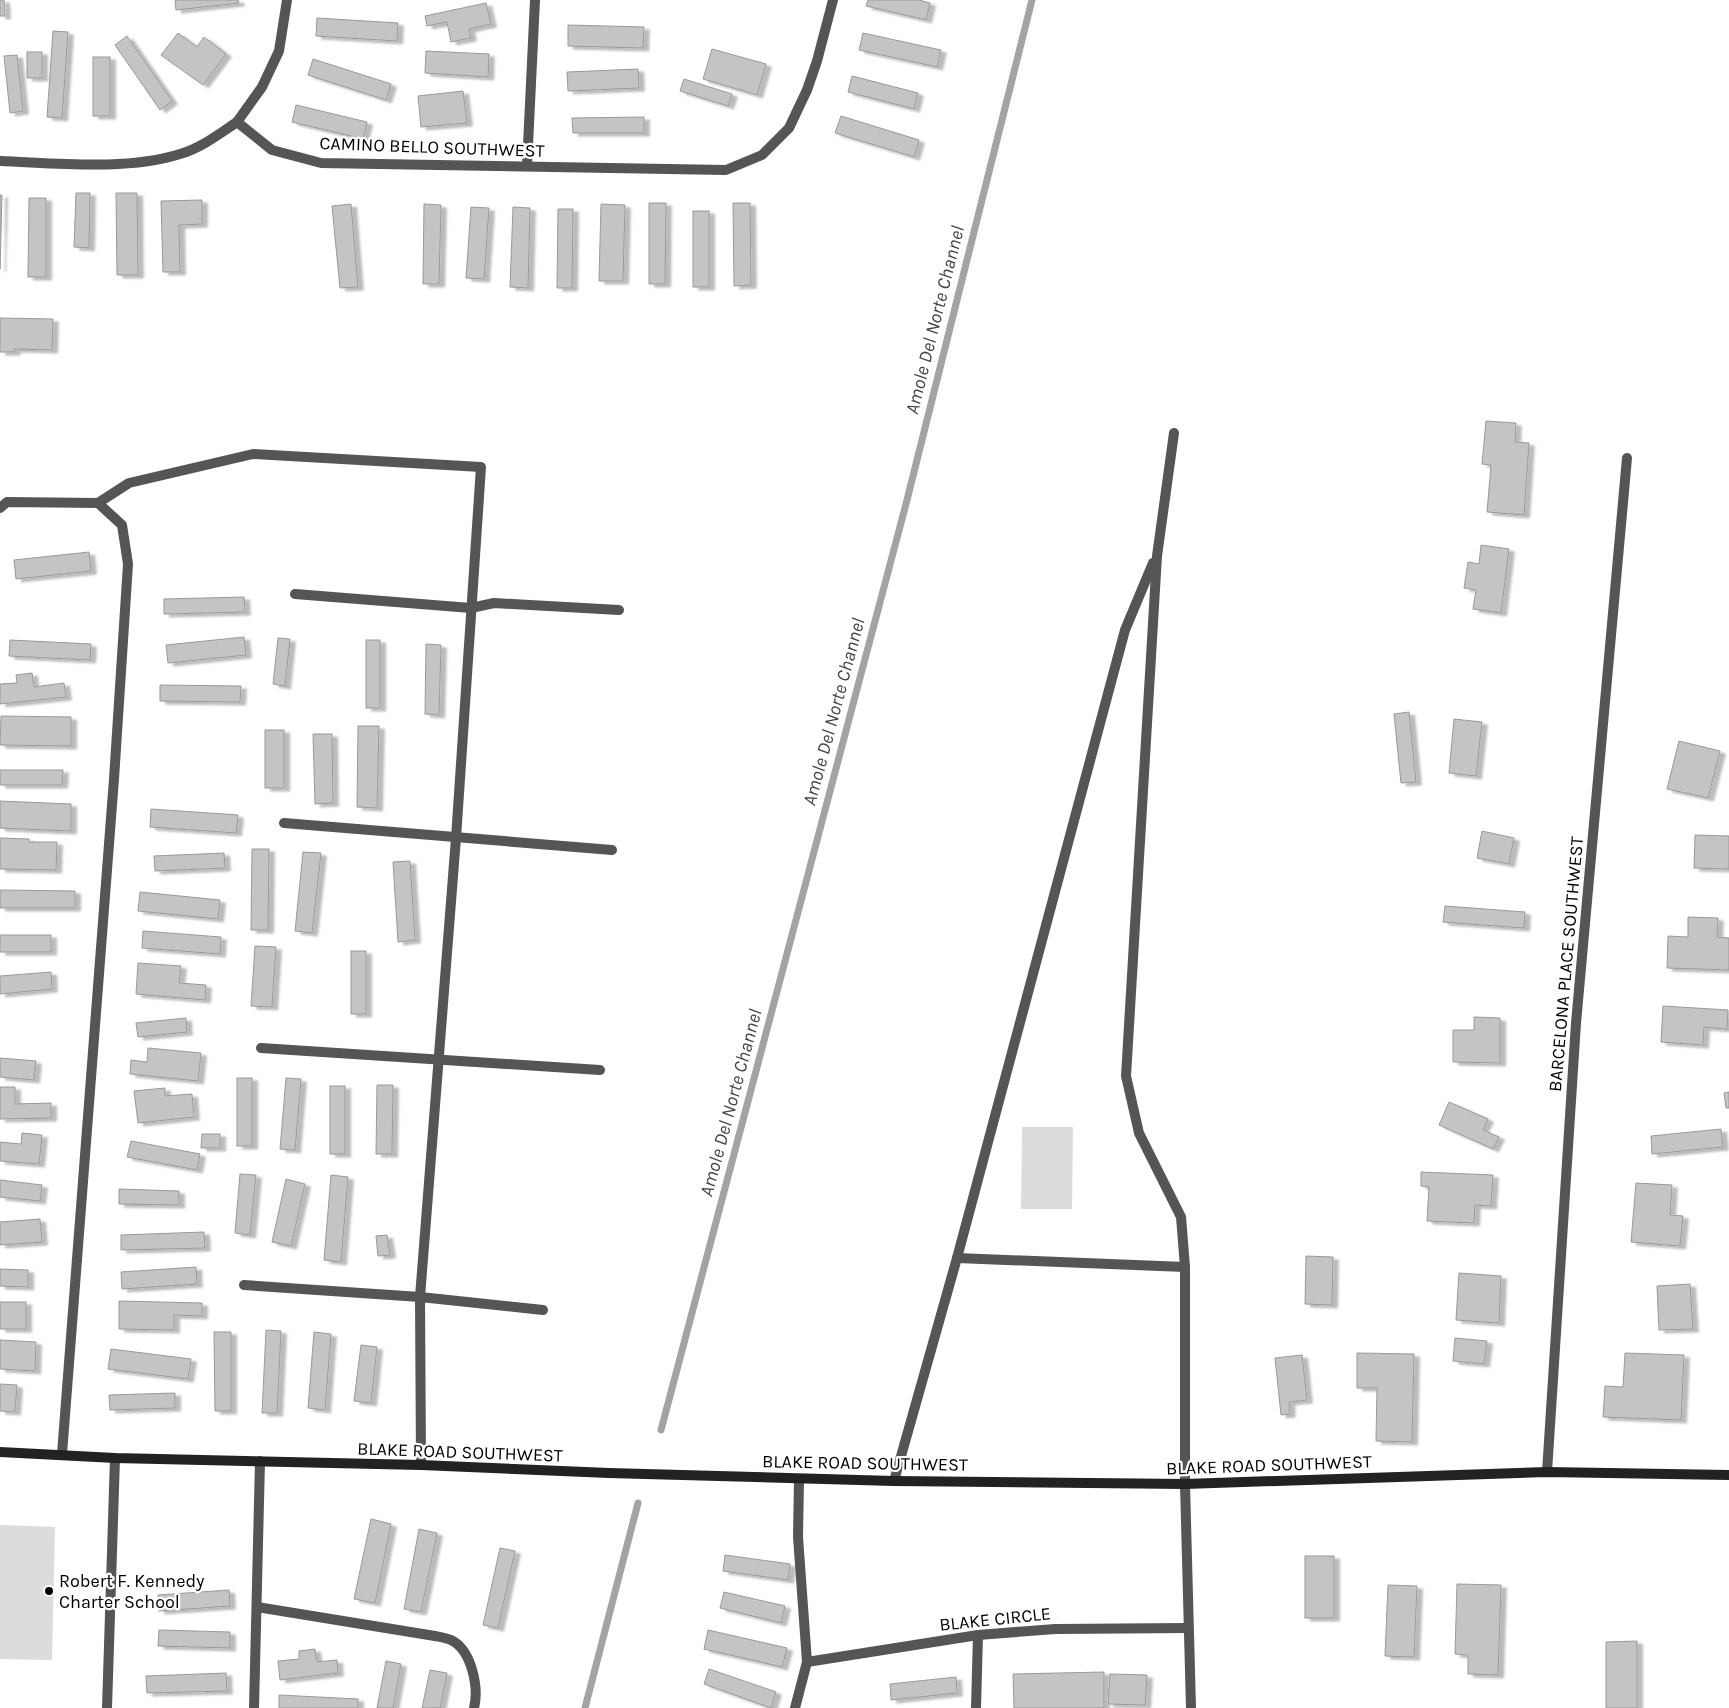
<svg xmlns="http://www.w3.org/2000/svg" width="1729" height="1708" viewBox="0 0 1729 1708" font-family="Karla,sans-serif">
  <defs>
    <filter id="shadow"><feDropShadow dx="5.5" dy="3" stdDeviation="1" flood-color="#0004"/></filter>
  </defs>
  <rect width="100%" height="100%" fill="#fff"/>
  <g fill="#dcdcdc">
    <polygon points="1022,1127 1073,1127 1072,1209 1021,1209"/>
    <polygon points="0,1525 55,1527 52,1660 0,1659"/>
  </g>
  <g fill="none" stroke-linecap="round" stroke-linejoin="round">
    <g stroke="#a3a3a3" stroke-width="7">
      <polyline points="661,1430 906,504 1032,0"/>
      <polyline points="585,1708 638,1503"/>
    </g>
  </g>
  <g fill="#c4c4c4" stroke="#999" filter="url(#shadow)">
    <polygon points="0,0 4,0 5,16 0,16"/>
    <polygon points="175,0 238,0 239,3 176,10"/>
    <polygon points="868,0 919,0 930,3 926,20 866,6"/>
    <polygon points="486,3 491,24 469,29 471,38 451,42 447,22 427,26 425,16"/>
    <polygon points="317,18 398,23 397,41 316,36"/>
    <polygon points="568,25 644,27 643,48 568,46"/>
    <polygon points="53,31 68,32 62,118 47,117"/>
    <polygon points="178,33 197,47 204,37 226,54 203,85 161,55"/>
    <polygon points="863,33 941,50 937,67 859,50"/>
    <polygon points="127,36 172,101 160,110 115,45"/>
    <polygon points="712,49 766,64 757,95 703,79"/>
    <polygon points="426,51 489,54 488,77 425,73"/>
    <rect x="27" y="52" width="15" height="26"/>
    <polygon points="17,55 23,111 10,113 4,56"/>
    <rect x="93" y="57" width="17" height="59"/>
    <polygon points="313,59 391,84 386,100 308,75"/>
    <polygon points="638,69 639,88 568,91 567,72"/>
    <polygon points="852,76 918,93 914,109 848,92"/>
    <polygon points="684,79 732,94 728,106 680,91"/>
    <polygon points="463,91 467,123 421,127 418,96"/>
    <polygon points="296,105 367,122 363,139 292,122"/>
    <polygon points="841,116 919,140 914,157 835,133"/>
    <polygon points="644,117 644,133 573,133 572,118"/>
    <polygon points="76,193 90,193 89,248 74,247"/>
    <polygon points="116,193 137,193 138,275 117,275"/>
    <polygon points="0,195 2,195 0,269"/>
    <polygon points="29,198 46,198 46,277 28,277"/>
    <polygon points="202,200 202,224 179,225 180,272 163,272 161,201"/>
    <polygon points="649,203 666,203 665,284 649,284"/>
    <polygon points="733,203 750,203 751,285 734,286"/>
    <polygon points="351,204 358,287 340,288 332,206"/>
    <polygon points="424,204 441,205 439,284 423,284"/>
    <polygon points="601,204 625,205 623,281 599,281"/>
    <polygon points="471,207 489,208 484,279 466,278"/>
    <polygon points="513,207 530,208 528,288 510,287"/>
    <polygon points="558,209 573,209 572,288 557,288"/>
    <rect x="693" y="211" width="16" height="76"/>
    <polygon points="0,318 53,319 52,350 14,349 15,352 0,352"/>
    <polygon points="1486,421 1516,423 1515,442 1529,443 1524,515 1487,512 1491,465 1482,464"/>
    <polygon points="1481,545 1509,549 1501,613 1473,609 1476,590 1464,588 1468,562 1479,564"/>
    <polygon points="89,552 91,571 16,579 14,560"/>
    <polygon points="244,597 245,612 164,614 164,599"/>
    <polygon points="244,637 246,655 168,663 166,645"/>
    <polygon points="278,638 290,639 285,686 273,684"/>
    <polygon points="10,640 91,644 90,660 9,656"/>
    <rect x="366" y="640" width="14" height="68"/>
    <polygon points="426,644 441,645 439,715 425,714"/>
    <polygon points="32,673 34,687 64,683 66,697 0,704 0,684 17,683 16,675"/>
    <polygon points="160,685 241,686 240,702 160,701"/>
    <polygon points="1409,712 1416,782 1401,783 1394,714"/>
    <polygon points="1,716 71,717 71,746 0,745"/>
    <polygon points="1454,719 1482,722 1476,776 1449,773"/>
    <polygon points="358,726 379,726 377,808 357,807"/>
    <rect x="265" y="730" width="19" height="58"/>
    <polygon points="313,734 332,734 333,803 315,804"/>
    <polygon points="1679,741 1720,751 1708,798 1667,789"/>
    <polygon points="0,770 63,770 62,785 0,785"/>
    <polygon points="0,801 71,804 71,831 0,828"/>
    <polygon points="151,809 238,815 236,833 150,827"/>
    <polygon points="1482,831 1514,838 1509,864 1477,858"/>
    <polygon points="1695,835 1729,836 1729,869 1694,868"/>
    <polygon points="0,838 29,839 29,842 57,842 56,870 0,869"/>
    <polygon points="252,849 269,849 268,930 251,930"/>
    <polygon points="303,852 321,853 312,933 295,931"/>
    <polygon points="224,853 225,868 155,871 154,856"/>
    <polygon points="410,861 415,940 398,942 393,862"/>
    <polygon points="0,890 75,891 75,908 0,908"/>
    <polygon points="140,892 220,900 218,919 138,911"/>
    <polygon points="1445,906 1525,912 1524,928 1443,922"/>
    <polygon points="1688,917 1718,918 1717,937 1729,938 1729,970 1667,968 1668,936 1688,937"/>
    <polygon points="143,931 221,937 220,954 142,948"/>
    <rect x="0" y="935" width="51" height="17"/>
    <polygon points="255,946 276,947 272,1007 251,1006"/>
    <rect x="351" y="951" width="15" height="63"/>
    <polygon points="138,963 181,966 179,983 206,985 205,1000 136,994"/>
    <polygon points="51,972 52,989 0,994 0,976"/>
    <polygon points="1663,1006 1728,1010 1727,1029 1704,1027 1703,1045 1661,1042"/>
    <polygon points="1474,1017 1500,1018 1500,1063 1453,1062 1453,1030 1474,1030"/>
    <polygon points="186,1018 187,1032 138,1037 136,1023"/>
    <polygon points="148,1048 201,1053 198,1081 130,1074 131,1060 147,1062"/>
    <polygon points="0,1058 36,1061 34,1080 0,1077"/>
    <rect x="237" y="1078" width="15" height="68"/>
    <polygon points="286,1078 301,1079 295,1150 280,1149"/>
    <polygon points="377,1085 393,1085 392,1154 376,1154"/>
    <rect x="330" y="1086" width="15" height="68"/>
    <polygon points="0,1087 15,1087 15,1104 51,1103 51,1118 0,1119"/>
    <polygon points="165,1088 165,1096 192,1094 194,1117 138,1123 134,1091"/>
    <polygon points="1729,1092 1729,1108 1726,1108 1724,1093"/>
    <polygon points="1449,1102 1488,1119 1483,1130 1499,1137 1493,1149 1439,1125"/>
    <polygon points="1721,1129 1723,1147 1652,1154 1651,1136"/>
    <polygon points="22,1133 42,1135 39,1164 0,1161 0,1142 21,1144"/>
    <polygon points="202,1134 220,1134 220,1148 201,1148"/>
    <polygon points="131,1141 200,1154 197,1170 127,1157"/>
    <polygon points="1421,1172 1493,1175 1491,1206 1475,1205 1474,1223 1427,1221 1429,1187 1421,1186"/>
    <polygon points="240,1174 256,1175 250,1235 235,1233"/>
    <polygon points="331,1175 348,1177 341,1262 324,1260"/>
    <polygon points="286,1179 305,1184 291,1246 272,1242"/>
    <polygon points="0,1180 42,1185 40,1201 0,1197"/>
    <polygon points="1636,1183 1672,1185 1670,1215 1683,1216 1680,1246 1631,1242"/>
    <polygon points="119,1189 179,1191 179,1205 119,1204"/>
    <polygon points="40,1219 42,1242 0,1245 0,1222"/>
    <polygon points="204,1232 205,1248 121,1250 121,1235"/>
    <polygon points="387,1235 390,1255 378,1256 376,1236"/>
    <polygon points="1306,1256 1333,1257 1332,1305 1305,1304"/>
    <polygon points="196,1267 197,1284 122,1289 121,1272"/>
    <polygon points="0,1269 28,1270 28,1287 0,1286"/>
    <polygon points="1459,1273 1501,1276 1499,1323 1456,1320"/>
    <polygon points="1690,1284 1693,1329 1659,1330 1657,1286"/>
    <polygon points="119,1301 202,1303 202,1316 174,1315 174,1330 119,1329"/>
    <rect x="0" y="1302" width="26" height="27"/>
    <polygon points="266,1330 281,1331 277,1413 262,1413"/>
    <polygon points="214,1332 231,1332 231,1411 215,1411"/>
    <polygon points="314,1332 331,1334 325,1410 308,1408"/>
    <polygon points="1455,1338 1487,1341 1484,1364 1453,1361"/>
    <polygon points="0,1340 36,1342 35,1371 0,1369"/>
    <polygon points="361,1345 377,1347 371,1403 354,1401"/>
    <polygon points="111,1349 191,1359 188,1379 108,1369"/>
    <polygon points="1357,1353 1414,1354 1412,1442 1376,1441 1377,1388 1357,1388"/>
    <polygon points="1625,1353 1684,1355 1681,1420 1603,1417 1605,1386 1623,1387"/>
    <polygon points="1302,1355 1307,1400 1289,1402 1290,1414 1281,1415 1275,1358"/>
    <polygon points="0,1384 17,1385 15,1412 0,1411"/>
    <polygon points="175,1393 175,1408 110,1410 109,1395"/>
    <polygon points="371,1519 391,1524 375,1603 354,1599"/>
    <polygon points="419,1529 437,1533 421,1612 404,1609"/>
    <polygon points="500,1548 515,1551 498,1628 483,1625"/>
    <polygon points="725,1555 790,1564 788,1580 723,1571"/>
    <rect x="1305" y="1556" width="29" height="62"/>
    <polygon points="1457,1584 1501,1585 1498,1675 1468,1674 1468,1655 1455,1654"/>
    <polygon points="1388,1585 1417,1586 1414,1657 1385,1656"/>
    <polygon points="229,1590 230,1606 159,1611 158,1595"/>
    <polygon points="724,1592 785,1606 781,1623 720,1608"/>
    <polygon points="159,1630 230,1632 230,1648 158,1646"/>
    <polygon points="708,1630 787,1648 782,1667 704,1649"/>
    <polygon points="1637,1641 1637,1708 1606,1708 1606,1642"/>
    <polygon points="315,1649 317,1662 337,1660 338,1673 280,1680 278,1661 299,1659 299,1651"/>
    <polygon points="386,1661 401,1664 393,1708 377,1708"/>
    <polygon points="709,1669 776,1692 771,1708 704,1684"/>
    <polygon points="430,1670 447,1673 440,1708 422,1708"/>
    <polygon points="1104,1672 1104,1708 1014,1708 1013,1674"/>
    <polygon points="226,1673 227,1691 147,1693 146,1676"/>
    <polygon points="1110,1674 1147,1675 1145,1705 1108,1704"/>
    <polygon points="956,1677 957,1693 891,1700 890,1684"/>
    <polygon points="279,1695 358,1699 358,1708 279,1708"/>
  </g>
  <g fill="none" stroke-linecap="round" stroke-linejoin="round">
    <g stroke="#555" stroke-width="10">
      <polyline points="98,503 129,483 253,454 481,467 456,838 420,1297 421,1465"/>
      <polyline points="0,508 7,502 98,503 122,525 128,564 114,779 62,1454"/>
      <polyline points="295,594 471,608 494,603 619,610"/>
      <polyline points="284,823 612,850"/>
      <polyline points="261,1048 600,1070"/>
      <polyline points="244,1285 420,1297 543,1310"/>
      <path d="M257,1607L435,1636C440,1637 446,1638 451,1640C472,1650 479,1688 474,1708"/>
    </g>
    <g stroke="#555" stroke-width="10">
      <polyline points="237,122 262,87 279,51 287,0"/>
      <path d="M0,161C55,163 127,171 180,154C201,148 219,134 237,122L272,150L321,163L726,170L762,155L789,128L807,90L817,61L833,0"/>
      <polyline points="527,166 535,0"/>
      <polyline points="1174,433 1157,556 1126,1076 1139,1133 1181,1217 1185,1267 1185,1484 1191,1708"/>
      <polyline points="957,1258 1185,1267"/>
      <polyline points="1547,1472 1576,1023 1627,458"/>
      <polyline points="894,1481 957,1258 1125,630 1153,563"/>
      <polyline points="807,1662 978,1635 1055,1629 1188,1628"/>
      <polyline points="107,1708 115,1458"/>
      <polyline points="254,1708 260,1461"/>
      <polyline points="795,1708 807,1662 798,1537 799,1479"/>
      <polyline points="976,1708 978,1635"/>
    </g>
    <polyline stroke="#222" stroke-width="10" points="0,1452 115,1458 421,1465 609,1473 894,1481 1185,1484 1547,1472 1729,1475"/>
  </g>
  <circle fill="#000" stroke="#fff" stroke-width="2" cx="49" cy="1591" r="5"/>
  <g text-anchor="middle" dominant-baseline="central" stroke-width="4.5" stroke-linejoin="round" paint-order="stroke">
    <g font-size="18" fill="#000" stroke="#fff">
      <text transform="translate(432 147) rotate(2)">CAMINO BELLO SOUTHWEST</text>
      <text transform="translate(1566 964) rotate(-85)">BARCELONA PLACE SOUTHWEST</text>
      <text transform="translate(460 1452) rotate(2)">BLAKE ROAD SOUTHWEST</text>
      <text transform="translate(865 1463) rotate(1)">BLAKE ROAD SOUTHWEST</text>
      <text transform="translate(1269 1465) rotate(-2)">BLAKE ROAD SOUTHWEST</text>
      <text transform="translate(995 1619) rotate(-6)">BLAKE CIRCLE</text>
    </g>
    <g font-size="18" fill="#000" stroke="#fff" text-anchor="start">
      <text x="59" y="1581">Robert F. Kennedy<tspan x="59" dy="21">Charter School</tspan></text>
    </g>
    <g font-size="19" font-style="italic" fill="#444" stroke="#fff">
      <text transform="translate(935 320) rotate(-76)">Amole Del Norte Channel</text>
      <text transform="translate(834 712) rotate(-75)">Amole Del Norte Channel</text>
      <text transform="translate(731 1103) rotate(-75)">Amole Del Norte Channel</text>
    </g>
  </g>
</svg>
